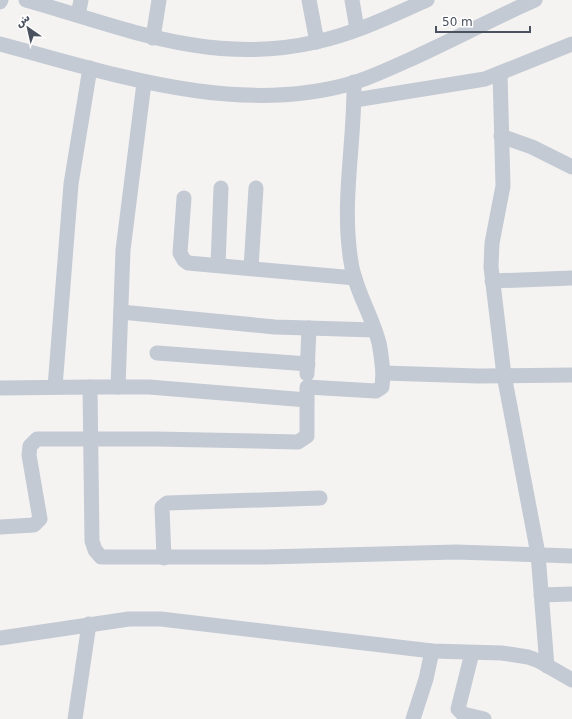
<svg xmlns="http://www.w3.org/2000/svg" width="572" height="719" viewBox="0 0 572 719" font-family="'DejaVu Sans',Vazirmatn,sans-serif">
  <rect width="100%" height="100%" fill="#f4f3f2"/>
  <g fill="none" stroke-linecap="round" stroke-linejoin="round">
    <g stroke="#c4cad3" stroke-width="15">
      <path d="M26,0C125,28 211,66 316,42C354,34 391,16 427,0"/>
      <polyline points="309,0 317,42"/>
      <polyline points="352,0 357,29"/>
      <polyline points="0,2 1,0"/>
      <polyline points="78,15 81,0"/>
      <polyline points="153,38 159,0"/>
      <path d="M0,44C113,74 237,117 353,83C372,77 391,68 409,60C451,41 492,19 535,0"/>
      <polyline points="500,73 503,186 492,243 491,267 504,375 538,554 547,666"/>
      <path d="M354,82C355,142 341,202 351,262C355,290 372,315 379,343C381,352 382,363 383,373L478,376L572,375"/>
      <polyline points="355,100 485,79 572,44"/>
      <polyline points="501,136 532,147 572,167"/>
      <polyline points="184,198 180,253 184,260 188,263 355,278"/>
      <polyline points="218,265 221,188"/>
      <polyline points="251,268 256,188"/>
      <polyline points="492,281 572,278"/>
      <polyline points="121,312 275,327 374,330"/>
      <polyline points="157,353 308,364"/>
      <polyline points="307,374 309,328"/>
      <polyline points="55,387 71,184 90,68"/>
      <polyline points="90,387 149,387 307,400"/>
      <polyline points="118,387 123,250 144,83"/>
      <polyline points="0,388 90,387 92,541 95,550 101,557 266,557 456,552 572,556"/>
      <polyline points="0,527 34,525 40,519 29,455 30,446 37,439 156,439 298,442 307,436 307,387 376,391 382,387 383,373"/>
      <polyline points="164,558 162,507 167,503 320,498"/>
      <polyline points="541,595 572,594"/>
      <polyline points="0,638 129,619 161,619 432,651 502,653 528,657 539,661 572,680"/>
      <polyline points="472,653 458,709 463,714 484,719"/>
      <polyline points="75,719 89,624"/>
      <polyline points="413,719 426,679 432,651"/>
    </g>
  </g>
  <g transform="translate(28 28) rotate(326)" stroke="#ffffff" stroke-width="3" paint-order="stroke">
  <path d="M0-3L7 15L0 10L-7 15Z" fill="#4a525f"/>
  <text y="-6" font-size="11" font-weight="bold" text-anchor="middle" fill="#4a525f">ش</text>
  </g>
  <path d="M436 26v6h94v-6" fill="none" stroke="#4a525f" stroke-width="2"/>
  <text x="442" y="26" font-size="12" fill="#4a525f" stroke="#ffffff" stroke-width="3" paint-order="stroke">50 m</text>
</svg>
